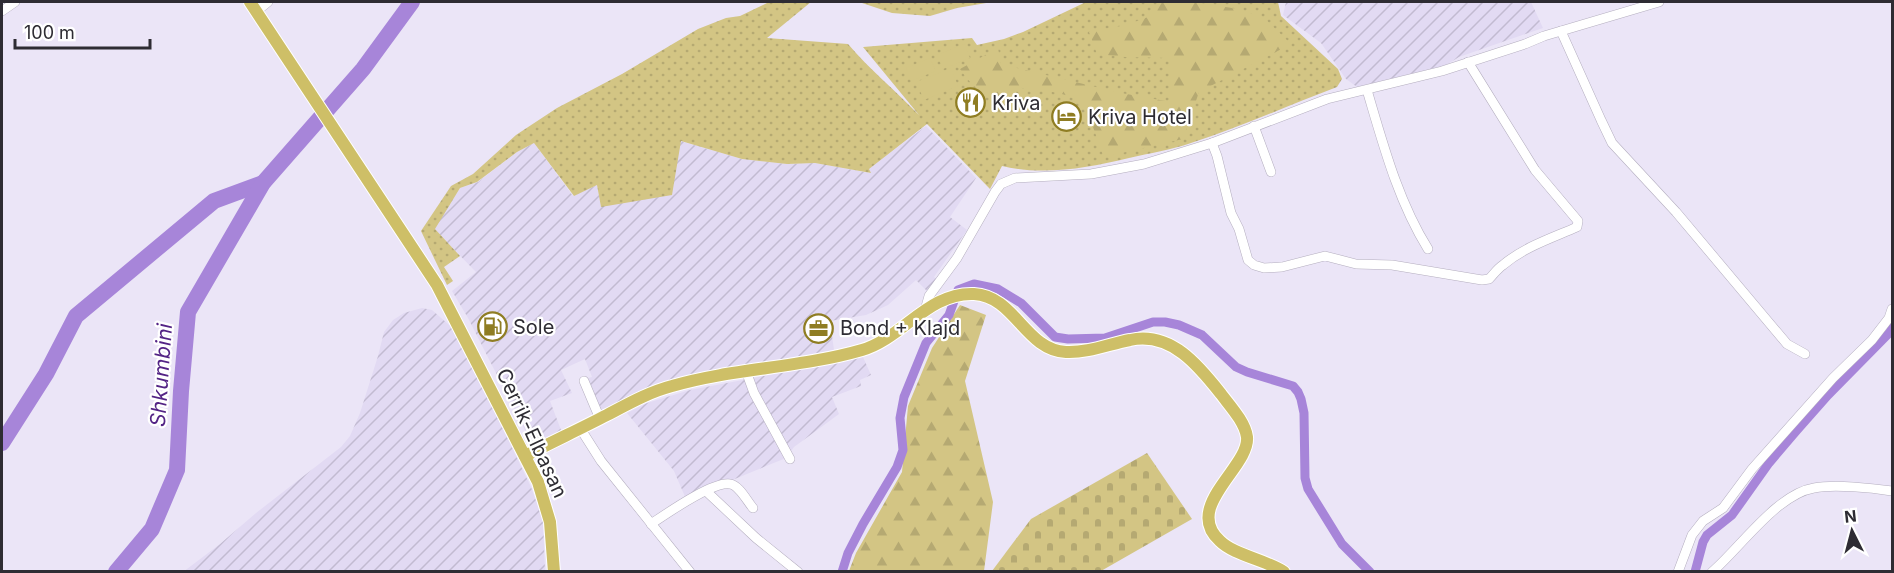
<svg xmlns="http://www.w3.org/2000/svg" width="1894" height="573" viewBox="0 0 1894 573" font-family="Inter,sans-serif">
  <defs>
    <pattern id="industrial-furrows" width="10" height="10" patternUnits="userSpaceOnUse" patternTransform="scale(1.5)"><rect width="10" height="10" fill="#e2daf3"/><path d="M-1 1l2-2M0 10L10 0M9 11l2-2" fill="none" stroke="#c2bbd1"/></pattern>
    <pattern id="green-dots" width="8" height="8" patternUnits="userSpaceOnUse" patternTransform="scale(1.5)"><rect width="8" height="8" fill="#d3c584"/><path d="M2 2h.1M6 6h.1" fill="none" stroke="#b5a972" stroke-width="1.8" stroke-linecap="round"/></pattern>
    <pattern id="forest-firs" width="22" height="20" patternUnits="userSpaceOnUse" patternTransform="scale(1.5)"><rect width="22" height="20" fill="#d3c584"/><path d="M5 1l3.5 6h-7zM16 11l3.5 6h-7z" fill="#b5a972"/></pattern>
    <pattern id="cemetery-stones" width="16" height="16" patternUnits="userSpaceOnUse" patternTransform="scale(1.5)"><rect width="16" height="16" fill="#d3c584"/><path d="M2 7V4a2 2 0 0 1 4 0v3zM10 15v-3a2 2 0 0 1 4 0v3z" fill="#b5a972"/></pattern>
  </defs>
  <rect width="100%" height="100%" fill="#ebe5f7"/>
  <g fill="url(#industrial-furrows)">
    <polygon points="1286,2 1531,2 1543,28 1459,57 1446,65 1357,87 1346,79 1321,43 1283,15"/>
    <polygon points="926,126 976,178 950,217 967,230 934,277 938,280 928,292 916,280 888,305 866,315 830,321 834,350 725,369 602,412 588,378 592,377 585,359 561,370 572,393 550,401 561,430 532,444 468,318 452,291 476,272 434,229 460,188 478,182 517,152 534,143 573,196 597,185 601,207 680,141 742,159 787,164 815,163 870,173 868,169"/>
    <polygon points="422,308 432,310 456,331 531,487 543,520 545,571 183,572 220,544 256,513 341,447 350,436 360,413 378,356 384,332 393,320 404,313"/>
    <polygon points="863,357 871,375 860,380 861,386 832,397 839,414 794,447 786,458 686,499 674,471 627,413 647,403 690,390"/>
  </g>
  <g fill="url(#green-dots)">
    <path d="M769,2H811L767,38L848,44C870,70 896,91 919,115L863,47L972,38L977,45L1004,39L1023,32L1086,2H1278L1281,16L1338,69L1342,79L1337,87C1289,105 1241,127 1191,143C1171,150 1150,153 1129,158C1088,168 1043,176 1002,166L990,189L927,124L869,169L871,173L815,163L787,164L742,159L681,141L672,195L601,207L597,185L574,196L534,143L517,152L477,182L460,188L435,229L460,256L444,267L453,281L447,285L421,231L451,186L473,174L516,135L557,108L622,74L698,29L726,18L740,16Z"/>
    <polygon points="859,2 992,2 957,8 930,16 892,13"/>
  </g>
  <g fill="url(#forest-firs)">
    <path d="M1162,2H1195L1238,9L1264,18L1291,44L1199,92L1183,139L1104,157C1096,138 1091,111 1074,99C1064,91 1027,89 1014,87L999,103C982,95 971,85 960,69L998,48L1001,64L1121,93L1171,102V58L1125,57L1097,54L1089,32L1126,25L1148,17Z"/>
    <polygon points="960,305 986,315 965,381 993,502 984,571 849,571 856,553 902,472 908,406 932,348"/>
  </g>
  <polygon fill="url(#cemetery-stones)" points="1147,453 1192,519 1101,571 992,571 1031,519"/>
  <g fill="#d3c584">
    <polygon points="964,44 970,58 943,69 937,55"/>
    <polygon points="930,58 936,71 911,81 906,68"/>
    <polygon points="951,68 958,86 924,100 916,82"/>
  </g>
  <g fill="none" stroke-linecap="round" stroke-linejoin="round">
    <g stroke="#a785d9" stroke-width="9">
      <polyline points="842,572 848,553 863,524 897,467 903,450 900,418 904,397 926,343 949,315 958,290 974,284 998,289 1021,303 1055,337 1068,339 1105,338 1153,322 1165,322 1179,325 1202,335 1236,367 1247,372 1293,386 1298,392 1301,399 1304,413 1305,478 1308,489 1342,544 1370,572"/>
      <polyline points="1695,572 1703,542 1707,535 1732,515 1769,463 1797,430 1828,395 1890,332 1892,327"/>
    </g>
    <g stroke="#a785d9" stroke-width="16">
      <polyline points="2,443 46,374 76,316 214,201 263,183"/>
      <polyline points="116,572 152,529 177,470 181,391 188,312 263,183 363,69 412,2"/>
    </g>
    <defs>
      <g id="minor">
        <polyline points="2,11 15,2"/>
        <polyline points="257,11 268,2"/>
        <polyline points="1561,31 1601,120 1612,143 1676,212 1787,344 1805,354"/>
        <path d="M1367,90C1383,144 1398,201 1428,249"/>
        <polyline points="1254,126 1271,172"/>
        <path d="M1212,143L1217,156L1231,213L1239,229L1248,260L1254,265L1264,268L1282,267L1325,256L1356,264L1392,265L1482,280L1489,279C1494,274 1497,269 1503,265C1524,247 1552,238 1577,227L1578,221L1535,170L1468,62"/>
        <polyline points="925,310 929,296 957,258 995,192 1001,184 1015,178 1091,174 1144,164 1212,143 1327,99 1442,71 1525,44 1544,36 1659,2"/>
        <polyline points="746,371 754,393 790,459"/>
        <polyline points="584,381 600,419"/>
        <polyline points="580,428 601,461 690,572"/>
        <polyline points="706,491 756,538 798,572"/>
        <path d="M651,524C666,514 713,481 730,484C739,485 747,501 753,508"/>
        <polyline points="1678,572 1692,535 1703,521 1723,508 1752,469 1833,378 1872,340 1889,318 1892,309"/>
        <path d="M1712,572C1740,548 1777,494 1814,488C1834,484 1872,488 1892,491"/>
      </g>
      <g id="major">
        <polyline points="250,2 437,285 538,482 550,522 554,572"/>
        <path d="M525,456C552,442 580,429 607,415C628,404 649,392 672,386C734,368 800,368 862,350C903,338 928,292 974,294C1015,296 1025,350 1066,352C1088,353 1109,344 1130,340C1171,331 1199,366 1221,394C1230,406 1245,422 1247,437C1250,467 1182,507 1220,541C1234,555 1266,560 1284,572"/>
      </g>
    </defs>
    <use href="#minor" stroke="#b4aebf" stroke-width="10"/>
    <use href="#major" stroke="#fff" stroke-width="14"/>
    <use href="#minor" stroke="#fff" stroke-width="9"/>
    <use href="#major" stroke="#cebf67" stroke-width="12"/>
  </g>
  <defs>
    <symbol id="restaurant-ring" viewBox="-11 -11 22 22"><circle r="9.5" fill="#fff" stroke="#8f7d23" stroke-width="1.5"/><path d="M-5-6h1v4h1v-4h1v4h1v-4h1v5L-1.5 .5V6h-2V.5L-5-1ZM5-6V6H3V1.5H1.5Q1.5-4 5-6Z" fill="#8f7d23"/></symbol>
    <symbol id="hotel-ring" viewBox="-11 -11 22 22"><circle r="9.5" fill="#fff" stroke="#8f7d23" stroke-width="1.5"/><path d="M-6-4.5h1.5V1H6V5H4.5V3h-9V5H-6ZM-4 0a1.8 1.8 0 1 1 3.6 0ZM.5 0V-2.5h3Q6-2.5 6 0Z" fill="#8f7d23"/></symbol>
    <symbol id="fuel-ring" viewBox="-11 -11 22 22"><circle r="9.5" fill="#fff" stroke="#8f7d23" stroke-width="1.5"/><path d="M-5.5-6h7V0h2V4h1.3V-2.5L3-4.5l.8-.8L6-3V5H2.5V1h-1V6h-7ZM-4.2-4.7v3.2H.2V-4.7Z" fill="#8f7d23"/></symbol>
    <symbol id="office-ring" viewBox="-11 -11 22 22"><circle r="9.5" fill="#fff" stroke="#8f7d23" stroke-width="1.5"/><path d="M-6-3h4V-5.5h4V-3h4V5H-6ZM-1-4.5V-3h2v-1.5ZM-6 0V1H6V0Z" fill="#8f7d23"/></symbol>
  </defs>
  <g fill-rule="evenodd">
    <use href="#restaurant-ring" x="954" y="86" width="33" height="33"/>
    <use href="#hotel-ring" x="1050" y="100" width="33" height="33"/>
    <use href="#fuel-ring" x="476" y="310" width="33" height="33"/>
    <use href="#office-ring" x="802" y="312" width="33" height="33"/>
  </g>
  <g text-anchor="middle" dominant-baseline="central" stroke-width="4.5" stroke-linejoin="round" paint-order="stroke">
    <g font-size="20" fill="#2e2c33" stroke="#fff" text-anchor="start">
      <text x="992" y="103">Kriva</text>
      <text x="1088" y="117">Kriva Hotel</text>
      <text x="513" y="327">Sole</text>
      <text x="840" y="328">Bond + Klajd</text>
    </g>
    <g font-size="20" fill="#2e2c33" stroke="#fff">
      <text transform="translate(532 433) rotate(65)">Cerrik-Elbasan</text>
    </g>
    <g font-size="21" font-style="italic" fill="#532385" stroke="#fff">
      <text transform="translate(161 375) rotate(-86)">Shkumbini</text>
    </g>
  </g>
  <rect width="1894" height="573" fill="none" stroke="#2e2c33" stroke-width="6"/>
  <g transform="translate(1852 531) rotate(354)" stroke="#ffffff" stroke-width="4.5" paint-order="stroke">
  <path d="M0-4.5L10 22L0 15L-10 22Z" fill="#2e2c33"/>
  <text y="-9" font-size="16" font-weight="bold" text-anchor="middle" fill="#2e2c33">N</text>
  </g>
  <path d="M15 39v9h135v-9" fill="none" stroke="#2e2c33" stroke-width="3"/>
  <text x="24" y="39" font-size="18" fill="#2e2c33" stroke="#ffffff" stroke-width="4.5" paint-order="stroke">100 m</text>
</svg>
